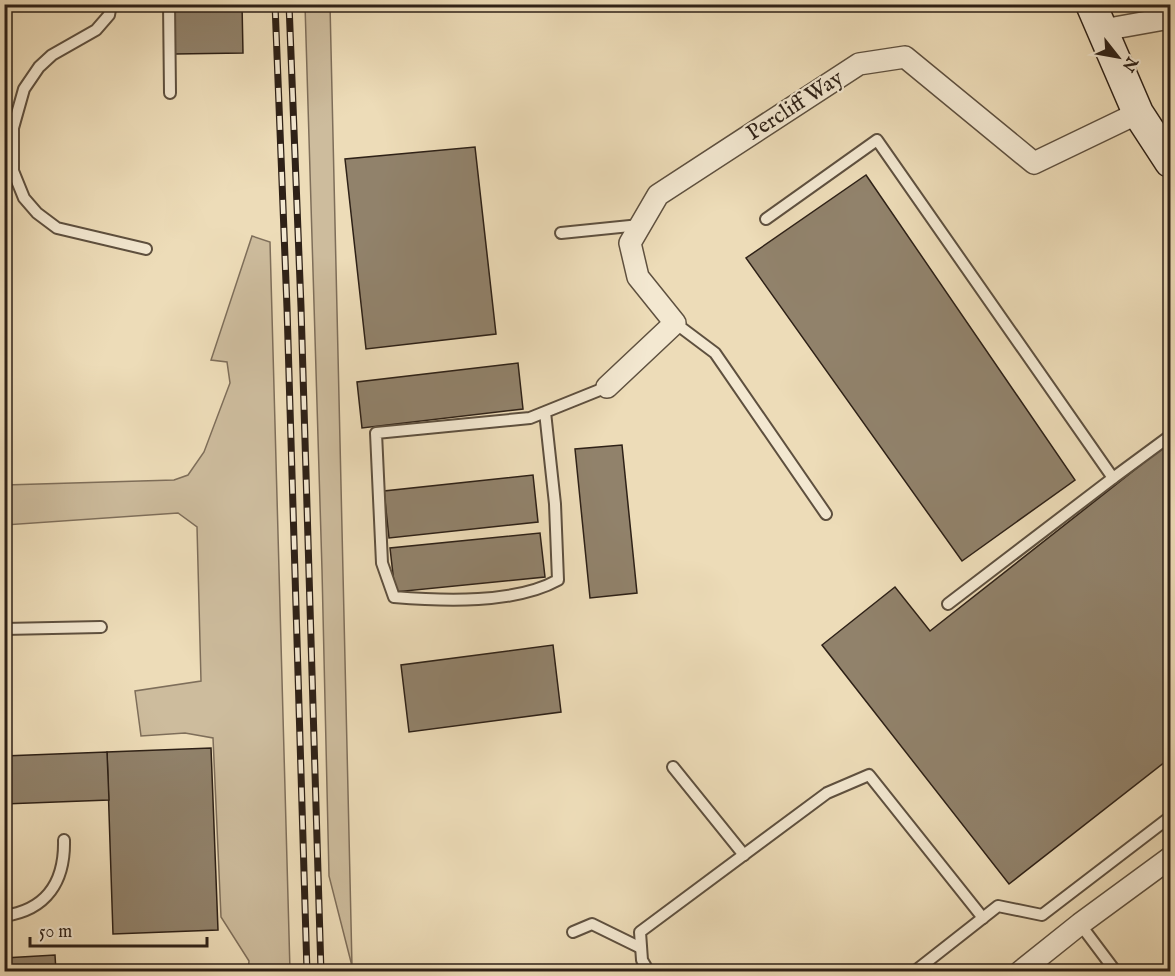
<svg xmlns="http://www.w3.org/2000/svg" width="1175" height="976" viewBox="0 0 1175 976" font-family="'IM FELL English',serif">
  <rect width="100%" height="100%" fill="#eddcb8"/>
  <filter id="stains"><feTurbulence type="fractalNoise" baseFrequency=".00333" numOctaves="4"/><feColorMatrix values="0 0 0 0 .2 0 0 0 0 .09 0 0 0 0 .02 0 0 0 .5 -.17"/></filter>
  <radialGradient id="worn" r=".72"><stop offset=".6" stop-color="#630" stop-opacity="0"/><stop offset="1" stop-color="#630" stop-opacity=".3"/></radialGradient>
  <g fill="#cdbc9d" stroke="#7e6e5a" stroke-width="1.5">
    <polygon points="305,5 330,5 352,966 329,876 322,570"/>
    <polygon points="252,236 270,242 290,971 248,971 249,961 221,917 213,738 185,733 141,736 135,691 201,681 197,527 178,513 5,525 5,485 174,480 188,475 204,452 230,383 227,362 211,360"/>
  </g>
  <g fill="#91826b" stroke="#2e2117" stroke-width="1.5">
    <polygon points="174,4 242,4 243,53 175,54"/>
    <polygon points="475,147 496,334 366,349 345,159"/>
    <polygon points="866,175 1075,480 962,561 746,258"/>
    <polygon points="518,363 523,409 362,428 357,382"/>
    <polygon points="1170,442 1170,758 1009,884 822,645 895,587 930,631"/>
    <polygon points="622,445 637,593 590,598 575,449"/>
    <polygon points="533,475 538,522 389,538 384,491"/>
    <polygon points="540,533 545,577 395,592 390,548"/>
    <polygon points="553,645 561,712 409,732 401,665"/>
    <polygon points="211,748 218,930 113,934 107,752"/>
    <polygon points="107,752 109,800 4,804 4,756"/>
    <polygon points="55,955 56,972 4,972 4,958"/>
  </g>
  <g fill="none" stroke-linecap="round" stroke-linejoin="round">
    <defs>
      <g id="lane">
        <polyline points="111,4 109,15 96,30 52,55 39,67 24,89 13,128 13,171 24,198 37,213 57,228 146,249"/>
        <polyline points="169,4 170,93"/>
        <polyline points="766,219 877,140 1113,478 1170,436"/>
        <polyline points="561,233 640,225"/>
        <polyline points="675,323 715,353 826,514"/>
        <path d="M545,412L555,504L558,580C515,604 443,601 394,597L382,563L376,433L530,418L607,387"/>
        <polyline points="948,604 1113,478"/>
        <polyline points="4,629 101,627"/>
        <polyline points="673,767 744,855"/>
        <path d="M4,916C47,910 65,881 64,840"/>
        <polyline points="1080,924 1116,972"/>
        <polyline points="573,932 592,924 641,948"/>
        <polyline points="144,972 163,971"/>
        <polyline points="649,972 642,960 640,932 827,793 869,775 983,918"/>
        <polyline points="914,972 998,906 1042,915 1170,817"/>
      </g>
      <g id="street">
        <polyline points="1103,30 1170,18"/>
        <polyline points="607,387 675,323 638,277 630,243 658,195 859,64 905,57 1034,163 1138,113"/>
        <polyline points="1020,972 1080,924 1170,858"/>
      </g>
      <polyline id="secondary" points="1091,4 1138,113 1170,162"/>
    </defs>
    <use href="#lane" stroke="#5e503f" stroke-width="14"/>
    <use href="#street" stroke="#5e503f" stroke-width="24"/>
    <use href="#secondary" stroke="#2e2117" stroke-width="33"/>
    <use href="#lane" stroke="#f3e8d1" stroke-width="10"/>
    <use href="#street" stroke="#f3e8d1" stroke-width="21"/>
    <use href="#secondary" stroke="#f3e8d1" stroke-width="30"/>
    <defs>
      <g id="rail">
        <polyline points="275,4 287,308 307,972"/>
        <polyline points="289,4 301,307 321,972"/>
      </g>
    </defs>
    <use href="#rail" stroke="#2e2117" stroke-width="7"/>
    <use href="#rail" stroke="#f3e8d1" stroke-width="4.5" stroke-dasharray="14" stroke-linecap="butt"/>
  </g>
  <g text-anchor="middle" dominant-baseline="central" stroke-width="4.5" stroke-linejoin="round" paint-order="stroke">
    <g font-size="22" fill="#2e2117" stroke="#f3e8d1">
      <text transform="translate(795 106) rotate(-33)">Percliff Way</text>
    </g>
  </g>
  <rect width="1175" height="976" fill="none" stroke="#eddcb8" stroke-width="24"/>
  <rect x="6" y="6" width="1163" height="964" fill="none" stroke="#2e2117" stroke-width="3"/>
  <rect x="12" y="12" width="1151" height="952" fill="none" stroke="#2e2117" stroke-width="1.5"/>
  <g transform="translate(1118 57) rotate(121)" stroke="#f3e8d1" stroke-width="4.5" paint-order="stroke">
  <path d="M0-4.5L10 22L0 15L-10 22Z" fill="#2e2117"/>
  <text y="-9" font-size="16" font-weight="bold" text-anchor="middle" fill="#2e2117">N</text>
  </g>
  <path d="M30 937v9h177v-9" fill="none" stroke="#2e2117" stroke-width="3"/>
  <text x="39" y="937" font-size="18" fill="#2e2117" stroke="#f3e8d1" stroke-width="4.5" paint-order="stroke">50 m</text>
  <rect width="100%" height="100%" filter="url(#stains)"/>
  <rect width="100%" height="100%" fill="url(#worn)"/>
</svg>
